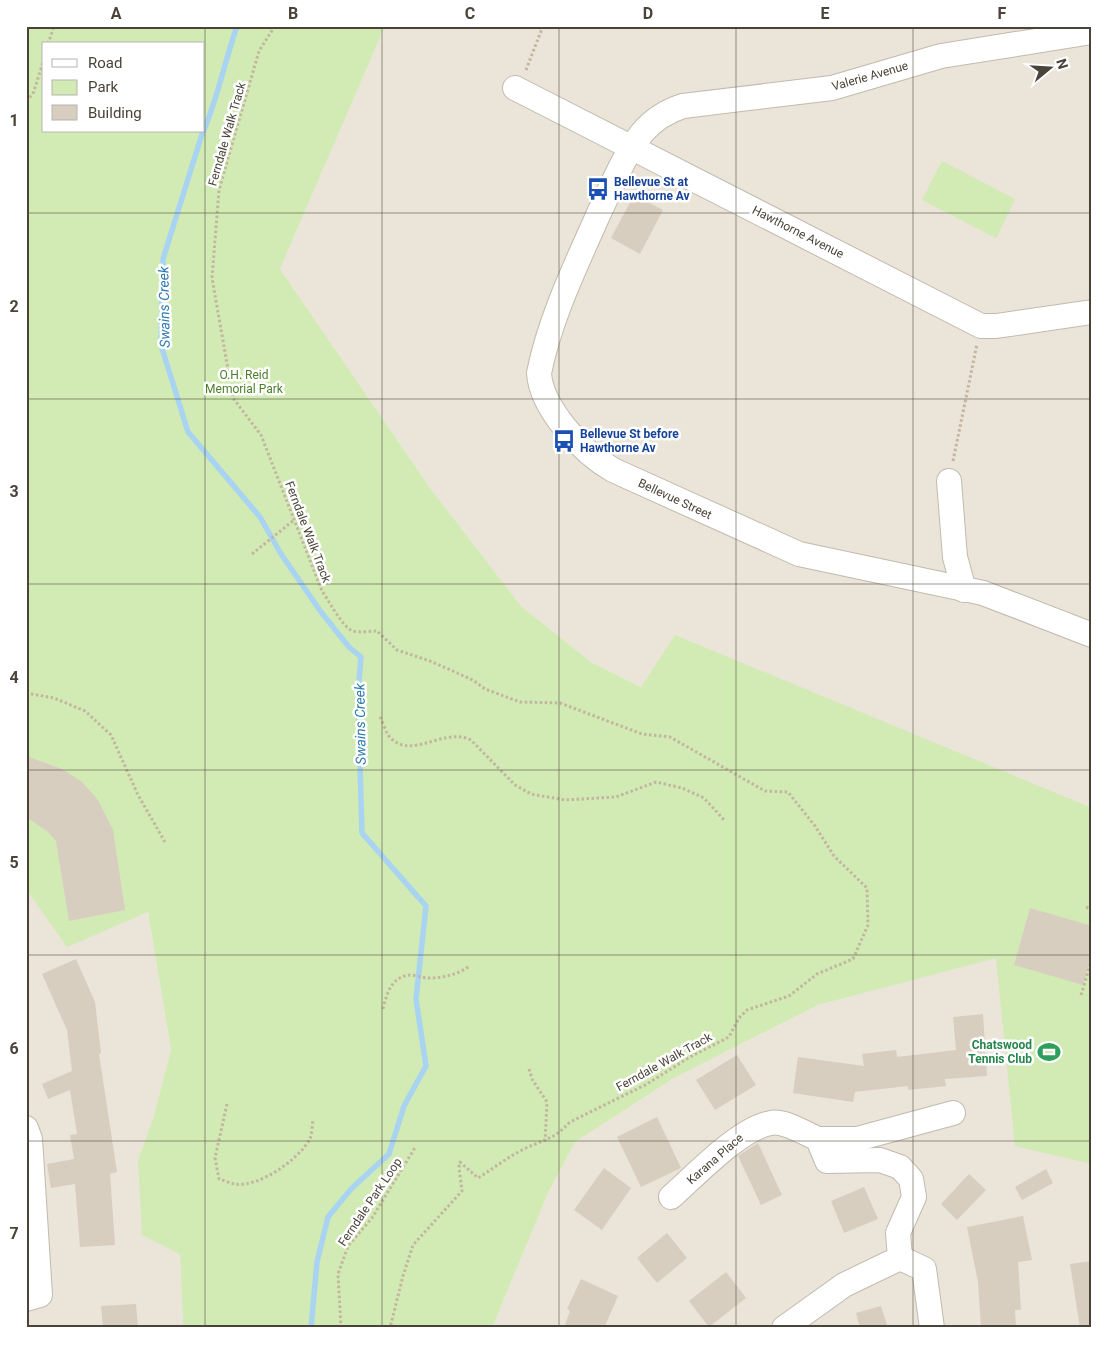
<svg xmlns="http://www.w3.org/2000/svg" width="1118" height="1354" viewBox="0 0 1118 1354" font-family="Roboto,sans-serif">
  <rect width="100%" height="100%" fill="#f6f2eb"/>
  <g fill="#eae4d9">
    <polygon points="385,26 1092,26 1092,1328 492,1328 548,1193 575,1142 674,1078 818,1005 996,957 675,635 642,687 591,662 521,606 430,488 280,269"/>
    <polygon points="26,889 67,946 148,912 171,1050 153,1119 138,1160 180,1254 183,1328 26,1328"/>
  </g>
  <g fill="#d2eab4" fill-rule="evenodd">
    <path d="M26,26H385L280,269L430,488L521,606L591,662L641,687L675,635L1092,808V1164L1015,1146L996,958L818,1005L674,1078L575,1142L548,1193L492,1328H183L180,1254L142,1235L138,1160L153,1119L171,1050L148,912L67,947L26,889ZM44,44H204V131H44Z"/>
    <polygon points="942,161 1015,199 996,238 922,200"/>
  </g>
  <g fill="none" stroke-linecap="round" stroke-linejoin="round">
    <g stroke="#a8d4f2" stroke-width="5.5">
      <path d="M204,130C218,96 225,61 237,26"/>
      <polyline points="203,131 163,259 161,345 188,432 260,517 281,554 321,612 349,647 361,657 358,694 362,833 426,906 416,999 426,1066 404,1106 389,1154 351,1189 328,1217 317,1262 311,1328"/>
    </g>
  </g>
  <g fill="#d8cec0">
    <polygon points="634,195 663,210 640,254 611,238"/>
    <polygon points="26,756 62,769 82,782 98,800 113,830 125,910 69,921 56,841 47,831 26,817"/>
    <polygon points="1030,908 1092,926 1092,954 1083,985 1014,965"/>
    <polygon points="76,959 95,1002 101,1053 99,1054 117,1172 110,1174 115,1245 80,1247 75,1184 51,1188 47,1164 74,1159 70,1135 77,1134 70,1090 48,1099 42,1084 72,1071 67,1030 42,974"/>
    <polygon points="983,1014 987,1076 945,1079 946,1086 908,1090 908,1086 855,1092 853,1102 793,1093 798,1057 864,1066 862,1054 896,1050 897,1057 956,1050 953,1017"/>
    <polygon points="737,1055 756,1085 715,1110 696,1080"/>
    <polygon points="657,1117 681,1168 641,1187 617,1137"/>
    <polygon points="758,1143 782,1195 761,1205 738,1156"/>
    <polygon points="604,1168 631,1188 602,1230 574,1210"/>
    <polygon points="1046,1169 1053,1183 1022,1200 1015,1187"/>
    <polygon points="969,1174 986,1190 957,1220 941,1204"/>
    <polygon points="864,1187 878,1219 844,1233 831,1201"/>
    <polygon points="1023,1216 1032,1260 1018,1262 1021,1310 1015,1310 1016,1328 981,1328 978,1282 967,1227"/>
    <polygon points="667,1233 687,1258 657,1283 637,1258"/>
    <polygon points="1092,1261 1092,1328 1080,1328 1070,1264"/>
    <polygon points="726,1272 746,1298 709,1327 689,1301"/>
    <polygon points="581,1279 618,1296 604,1328 564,1328 570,1311 567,1309"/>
    <polygon points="136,1304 138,1328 103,1328 101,1306"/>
    <polygon points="881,1306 888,1328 860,1328 856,1313"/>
  </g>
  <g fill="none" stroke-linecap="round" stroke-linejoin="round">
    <defs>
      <g id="minor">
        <path d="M1092,32L941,56L832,88L683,106C667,111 653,120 642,133C623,157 612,186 599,213C576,265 550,318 539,373C541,408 583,453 613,470L799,554L983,593L1092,635"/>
        <polyline points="515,88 981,326 996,326 1092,312"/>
        <polyline points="949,481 955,557 964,590"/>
        <polyline points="26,1128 30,1139 40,1295 26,1299"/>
        <polyline points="818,1139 857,1139 953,1113"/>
        <path d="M671,1197C696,1175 740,1128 771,1123C784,1120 806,1134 818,1139L827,1161L880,1160L900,1167L911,1179L914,1197L898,1233L900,1258"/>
        <polyline points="784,1328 844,1285 900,1258 924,1269 932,1328"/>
      </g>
    </defs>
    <use href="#minor" stroke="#c2baad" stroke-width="26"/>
    <g stroke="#c3b69f" stroke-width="3" stroke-dasharray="2.5 2.5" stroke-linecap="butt">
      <path d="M275,26L259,51L219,190L212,278L233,398L261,435L322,591C329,601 343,628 353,631C360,633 370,631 377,631L397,650L430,661L473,680L485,689L520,702L560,703L642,734L670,737L765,791L788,792L815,826L834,856L867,888L868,925L853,959L817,974L789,996L747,1010L739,1018L729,1037L690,1057L647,1084L570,1122C554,1139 546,1139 526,1148C509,1156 494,1168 478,1178L460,1162L459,1167L462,1191L413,1245L403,1276L390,1328"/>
      <polyline points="48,44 54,26"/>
      <polyline points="526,70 543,26"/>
      <polyline points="26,101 33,94 44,59"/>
      <polyline points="953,461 977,344"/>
      <polyline points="252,554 294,520"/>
      <polyline points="26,693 54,698 85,711 111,735 138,795 165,842"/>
      <path d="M380,717C383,722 385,730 388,735C410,763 443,726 471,740L515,785L531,794L565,800L616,797L656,782L682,788L704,798L725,821"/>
      <polyline points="1086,907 1092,909"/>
      <polyline points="1081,995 1092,959"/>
      <path d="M383,1009C387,993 391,977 410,975C416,975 423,978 429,978C444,978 458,974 470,966"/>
      <polyline points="529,1069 532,1079 547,1102 545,1142"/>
      <path d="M227,1104L215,1158L219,1179C224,1180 229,1183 234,1184C259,1188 298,1160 310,1139C312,1134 312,1126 313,1120"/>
      <polyline points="341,1328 338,1274 348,1246 372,1218 416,1146"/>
    </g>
    <use href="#minor" stroke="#fff" stroke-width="24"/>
  </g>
  <path fill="none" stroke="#4a4339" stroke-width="1" stroke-opacity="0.55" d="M205,26V1328M382,26V1328M559,26V1328M736,26V1328M913,26V1328M26,213H1092M26,399H1092M26,584H1092M26,770H1092M26,955H1092M26,1141H1092"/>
  <defs>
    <symbol id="bus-bare" viewBox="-9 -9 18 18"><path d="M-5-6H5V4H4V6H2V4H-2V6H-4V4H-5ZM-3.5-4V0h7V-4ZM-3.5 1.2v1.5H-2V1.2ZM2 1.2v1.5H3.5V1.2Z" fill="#1a4fb4" stroke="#fff" stroke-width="2.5" paint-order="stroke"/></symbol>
    <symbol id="stadium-bare" viewBox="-9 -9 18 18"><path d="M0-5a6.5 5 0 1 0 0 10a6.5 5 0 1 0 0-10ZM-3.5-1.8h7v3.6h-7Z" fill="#2e9e5b" stroke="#fff" stroke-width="2.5" paint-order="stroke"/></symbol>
  </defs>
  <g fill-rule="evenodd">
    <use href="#bus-bare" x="582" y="173" width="32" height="32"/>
    <use href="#bus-bare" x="548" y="425" width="32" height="32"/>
    <use href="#stadium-bare" x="1033" y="1036" width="32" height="32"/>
  </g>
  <g text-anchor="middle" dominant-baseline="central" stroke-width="5" stroke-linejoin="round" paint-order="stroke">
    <g font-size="12" fill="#4a4339" stroke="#fff">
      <text transform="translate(870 76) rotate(-16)">Valerie Avenue</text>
      <text transform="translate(227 134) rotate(-74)">Ferndale Walk Track</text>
      <text transform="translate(798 232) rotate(27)">Hawthorne Avenue</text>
      <text transform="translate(675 499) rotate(25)">Bellevue Street</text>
      <text transform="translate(308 532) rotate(69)">Ferndale Walk Track</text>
      <text transform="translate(664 1062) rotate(-29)">Ferndale Walk Track</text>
      <text transform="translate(715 1159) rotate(-41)">Karana Place</text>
      <text transform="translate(370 1202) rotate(-56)">Ferndale Park Loop</text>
    </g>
    <g font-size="12" font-weight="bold" fill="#164399" stroke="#fff" text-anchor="start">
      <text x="614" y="182">Bellevue St at<tspan x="614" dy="14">Hawthorne Av</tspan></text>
      <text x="580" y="434">Bellevue St before<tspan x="580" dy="14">Hawthorne Av</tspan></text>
    </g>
    <g font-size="12" fill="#4a7e2a" stroke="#fff">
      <text x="244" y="375">O.H. Reid<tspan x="244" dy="14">Memorial Park</tspan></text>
    </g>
    <g font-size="12" font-weight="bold" fill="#27864d" stroke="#fff" text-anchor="end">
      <text x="1032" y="1045">Chatswood<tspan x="1032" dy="14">Tennis Club</tspan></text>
    </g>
    <g font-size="14" font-style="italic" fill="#2e7ab1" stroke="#fff">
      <text transform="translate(164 307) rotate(-91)">Swains Creek</text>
      <text transform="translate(360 724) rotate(-91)">Swains Creek</text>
    </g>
  </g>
  <rect width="1118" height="1354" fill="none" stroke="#ffffff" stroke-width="55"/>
  <rect x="42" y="42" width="162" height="90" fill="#ffffff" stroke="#b7b4b0"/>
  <rect x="52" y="59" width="25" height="8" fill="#ffffff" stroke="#b7b4b0"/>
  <text x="88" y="68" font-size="15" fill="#4a4339">Road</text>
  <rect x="52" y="80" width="25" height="15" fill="#d2eab4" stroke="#b7b4b0"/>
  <text x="88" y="92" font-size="15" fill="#4a4339">Park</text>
  <rect x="52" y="105" width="25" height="15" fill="#d8cec0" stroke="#b7b4b0"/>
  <text x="88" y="118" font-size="15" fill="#4a4339">Building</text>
  <g transform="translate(1050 68) rotate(72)" stroke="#ffffff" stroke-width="4" paint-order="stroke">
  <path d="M0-4L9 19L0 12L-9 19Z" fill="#4a4339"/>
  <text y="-8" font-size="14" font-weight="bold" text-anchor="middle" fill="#4a4339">N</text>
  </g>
  <rect x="28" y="28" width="1062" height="1298" fill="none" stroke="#4a4339" stroke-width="2"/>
  <g font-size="16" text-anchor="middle" font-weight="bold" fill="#4a4339">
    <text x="116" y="19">A</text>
    <text x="293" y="19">B</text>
    <text x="470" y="19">C</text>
    <text x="648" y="19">D</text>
    <text x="825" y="19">E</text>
    <text x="1002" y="19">F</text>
    <text x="14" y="126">1</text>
    <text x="14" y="312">2</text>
    <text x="14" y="497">3</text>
    <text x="14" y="683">4</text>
    <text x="14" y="868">5</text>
    <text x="14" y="1054">6</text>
    <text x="14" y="1239">7</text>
  </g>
</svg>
